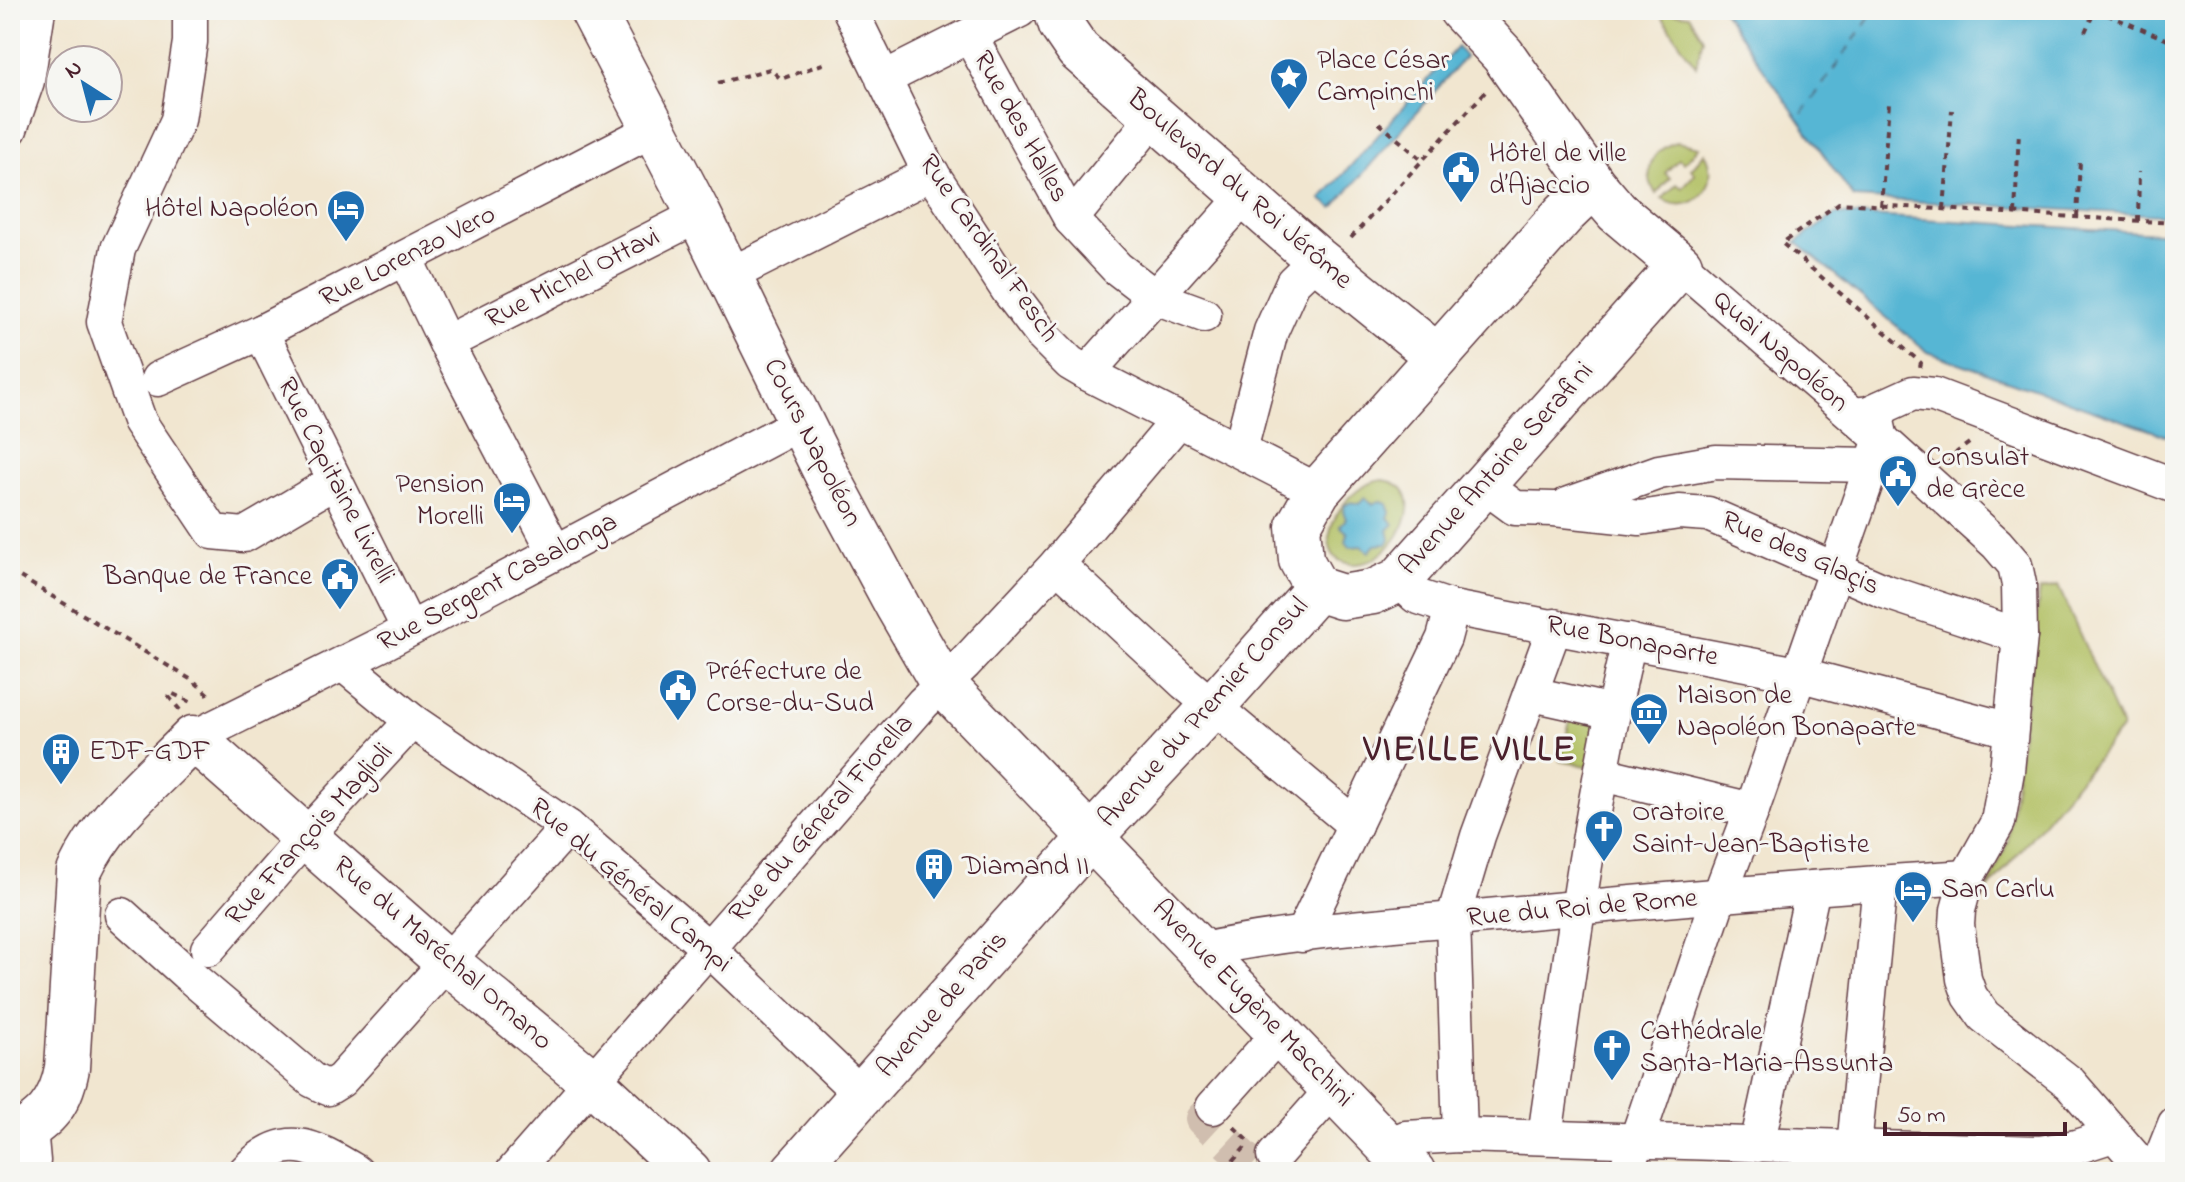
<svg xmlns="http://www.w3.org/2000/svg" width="2185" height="1182" viewBox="0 0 2185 1182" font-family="'Indie Flower',sans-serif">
  <rect width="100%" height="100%" fill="#f6f6f2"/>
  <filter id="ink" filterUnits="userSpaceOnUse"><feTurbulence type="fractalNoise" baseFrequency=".0125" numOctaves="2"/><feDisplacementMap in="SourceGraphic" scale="16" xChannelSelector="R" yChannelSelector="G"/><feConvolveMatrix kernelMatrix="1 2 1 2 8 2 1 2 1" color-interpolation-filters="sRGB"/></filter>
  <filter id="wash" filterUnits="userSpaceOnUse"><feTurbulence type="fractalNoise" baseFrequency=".006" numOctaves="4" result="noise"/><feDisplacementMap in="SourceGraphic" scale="32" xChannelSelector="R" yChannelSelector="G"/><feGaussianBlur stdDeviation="1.8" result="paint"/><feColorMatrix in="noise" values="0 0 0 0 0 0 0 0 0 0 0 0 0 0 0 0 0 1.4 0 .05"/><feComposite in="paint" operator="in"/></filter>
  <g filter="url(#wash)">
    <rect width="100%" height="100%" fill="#f1e6d0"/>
    <g fill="#b1bf62" stroke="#7e6f46" stroke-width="2">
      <polygon points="1658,11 1689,15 1703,38 1696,66"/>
      <path d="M1677,142L1699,147L1684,163L1679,159L1665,173L1670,178L1656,194C1642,171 1652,149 1677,142Z"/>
      <path d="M1705,153C1723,183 1694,218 1662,199L1677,184L1682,188L1695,174L1691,169Z"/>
      <path d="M1382,480C1438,486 1393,567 1353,564C1306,561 1336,487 1382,480Z"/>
      <polygon points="2058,586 2122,728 1986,892 2008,842 2040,590"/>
      <polygon points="1573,709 1605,716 1597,768 1560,761"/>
    </g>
    <g fill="#56b6d4" stroke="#506a80" stroke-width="2">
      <polygon points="1722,10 2175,10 2175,216 1854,198"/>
      <polygon points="1457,47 1465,57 1333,208 1321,199"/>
      <polygon points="1836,214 2175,234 2175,439 1928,352 1796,242"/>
      <polygon points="1365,498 1372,504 1380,501 1387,504 1390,512 1388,518 1394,524 1388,530 1390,539 1387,544 1375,545 1369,552 1361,546 1350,547 1346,542 1348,533 1340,526 1346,519 1343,511 1345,505 1352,502 1359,504"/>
    </g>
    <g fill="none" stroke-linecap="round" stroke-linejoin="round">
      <polyline stroke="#4e5466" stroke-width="2" stroke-dasharray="10 8" stroke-linecap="butt" points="1802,114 1875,10"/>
    </g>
  </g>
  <g filter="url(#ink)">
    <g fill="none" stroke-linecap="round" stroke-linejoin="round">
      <polyline stroke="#d0beaf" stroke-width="34" stroke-dasharray="34 17" stroke-linecap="butt" points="1213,1107 1202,1119 1259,1172 1274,1156"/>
      <defs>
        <g id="minor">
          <polyline points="190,10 190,42 178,120 118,249 104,322 140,423 213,532 244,535 334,482"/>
          <polyline points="850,10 925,163 1008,290 1043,336 1070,363 1087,373 1318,491"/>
          <polyline points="970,36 1071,219 1117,268 1155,297 1204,315"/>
          <polyline points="883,79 1020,10"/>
          <polyline points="10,129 27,81 38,10"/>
          <polyline points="1071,219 1154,117"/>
          <polyline points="405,258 446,343 555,552"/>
          <polyline points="1680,265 1881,439 1997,544 2015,565 2019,584 2020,636 2007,771 1998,822 1967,877 1958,910 1957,925 1964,979 1970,996 1984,1016 2070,1083 2147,1172"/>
          <polyline points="728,276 932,173"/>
          <polyline points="261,332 409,629"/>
          <polyline points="446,343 699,215"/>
          <polyline points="1087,373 1245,196"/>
          <polyline points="158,379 261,332 654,129"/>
          <polyline points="1861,414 1869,413 1913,393 1934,395 2175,486"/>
          <polyline points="1240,450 1271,331 1293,282 1317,259"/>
          <polyline points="1485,486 1515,508 1554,509 1640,518 1679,512 1708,514 1884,591 2020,636"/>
          <polyline points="1567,505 1659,472 1716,462 1872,465"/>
          <polyline points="1057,564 1185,683 1355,825"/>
          <polyline points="1399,580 1416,596 1452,608 1798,674 2010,730"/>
          <polyline points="343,664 412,721 568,827 708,948 863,1096"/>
          <polyline points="1532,694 1613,712"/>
          <polyline points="193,738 386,642 800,423"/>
          <polyline points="1602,774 1752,810"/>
          <polyline points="122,915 186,973 312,1080 328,1088 341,1080 568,827"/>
          <polyline points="1302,935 1444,638 1452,608"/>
          <polyline points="208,949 306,836 412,721"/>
          <path d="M1198,951C1292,930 1392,925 1488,916C1648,901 1807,887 1967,877"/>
          <polyline points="1213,1107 1279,1033"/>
          <polyline points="30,1128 33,1161 30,1172"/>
          <polyline points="1460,1135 1453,920 1478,836 1555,626"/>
          <path d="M1545,1136C1569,971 1590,804 1629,641"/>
          <polyline points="1757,1145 1813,888"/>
          <polyline points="1389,1147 1405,1138 1460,1135 2040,1153 2076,1147 2113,1135"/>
          <polyline points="1854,1147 1880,883"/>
          <polyline points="1274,1156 1333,1089"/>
          <path d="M245,1172C285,1129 313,1146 356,1172"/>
          <polyline points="513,1172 923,703 965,663 1057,564 1178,421"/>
          <polyline points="1626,1172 1719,897 1752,810 1872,465 1881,439 1877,421 1881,408"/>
          <polyline points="2149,1172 2161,1159 2175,1124"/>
        </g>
        <g id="major">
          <polyline points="592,10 699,215 827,475 898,607 942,683 1413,1172"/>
          <polyline points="1056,10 1061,25 1078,50 1317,259 1437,356"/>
          <polyline points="1461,10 1503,55 1594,185 1617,212 1680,265 1399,580 1373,592 1342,597 1317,589 1301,560 1298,526 1318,491 1564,214 1594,185"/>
          <path d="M10,1140C43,1121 60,1107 67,1068L79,872C104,818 152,780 193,738L446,961L591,1081L689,1172"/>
          <polyline points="793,1172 1091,837 1214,705 1317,589"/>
        </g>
      </defs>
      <use href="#minor" stroke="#633d44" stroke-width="37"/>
      <use href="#major" stroke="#633d44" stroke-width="47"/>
      <g stroke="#633d44" stroke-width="4" stroke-dasharray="6 6" stroke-linecap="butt">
        <polyline points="2096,10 2175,43"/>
        <polyline points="2085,32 2095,10"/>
        <polyline points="718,83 770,69 781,79 825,63"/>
        <polyline points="1379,123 1423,161"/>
        <polyline points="1881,206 1889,103"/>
        <polyline points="1944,209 1952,110"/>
        <polyline points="2015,214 2019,131"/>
        <polyline points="2077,217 2080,161"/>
        <polyline points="2138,221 2139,172"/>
        <polyline points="1351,238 1487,90"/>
        <polyline points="1920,367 1921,363 1782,243 1839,203 2175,223"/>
        <polyline points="1948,464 1957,452 1972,441"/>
        <polyline points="10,571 195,682 211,697"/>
        <polyline points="180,710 169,697 171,693 195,704"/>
        <polyline points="1234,1127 1251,1143"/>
        <polyline points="1233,1161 1247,1145"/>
      </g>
      <use href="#minor" stroke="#fff" stroke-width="34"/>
      <use href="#major" stroke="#fff" stroke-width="44"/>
    </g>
  </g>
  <defs>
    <symbol id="sight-pin" viewBox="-11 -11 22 30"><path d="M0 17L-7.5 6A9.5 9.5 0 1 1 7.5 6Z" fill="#1f6fb2" stroke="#f6f6f2"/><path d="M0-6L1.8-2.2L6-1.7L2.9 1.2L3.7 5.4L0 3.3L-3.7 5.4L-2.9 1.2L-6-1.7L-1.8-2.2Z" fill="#fff"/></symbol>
    <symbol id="civic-pin" viewBox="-11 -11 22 30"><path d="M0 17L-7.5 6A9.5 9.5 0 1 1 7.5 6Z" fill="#1f6fb2" stroke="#f6f6f2"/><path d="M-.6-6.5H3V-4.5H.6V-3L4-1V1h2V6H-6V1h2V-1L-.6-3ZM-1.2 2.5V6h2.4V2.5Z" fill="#fff"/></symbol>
    <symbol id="hotel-pin" viewBox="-11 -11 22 30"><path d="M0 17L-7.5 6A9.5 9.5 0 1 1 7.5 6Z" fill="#1f6fb2" stroke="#f6f6f2"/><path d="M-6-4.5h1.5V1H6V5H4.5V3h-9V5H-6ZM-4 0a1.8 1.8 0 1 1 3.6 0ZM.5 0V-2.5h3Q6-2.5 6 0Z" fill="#fff"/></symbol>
    <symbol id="museum-pin" viewBox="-11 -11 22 30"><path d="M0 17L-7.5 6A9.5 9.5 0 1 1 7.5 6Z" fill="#1f6fb2" stroke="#f6f6f2"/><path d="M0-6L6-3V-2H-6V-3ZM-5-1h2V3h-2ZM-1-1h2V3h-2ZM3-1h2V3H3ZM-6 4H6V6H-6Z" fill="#fff"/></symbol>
    <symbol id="building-pin" viewBox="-11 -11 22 30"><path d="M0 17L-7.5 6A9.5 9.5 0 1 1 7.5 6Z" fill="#1f6fb2" stroke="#f6f6f2"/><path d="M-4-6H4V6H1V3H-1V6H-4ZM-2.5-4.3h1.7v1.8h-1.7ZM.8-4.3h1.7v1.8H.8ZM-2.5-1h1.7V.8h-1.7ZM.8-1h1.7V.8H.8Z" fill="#fff"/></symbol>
    <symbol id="church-pin" viewBox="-11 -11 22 30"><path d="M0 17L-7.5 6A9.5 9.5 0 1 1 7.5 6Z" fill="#1f6fb2" stroke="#f6f6f2"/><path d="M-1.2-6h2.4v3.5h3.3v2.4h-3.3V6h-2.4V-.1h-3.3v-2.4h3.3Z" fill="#fff"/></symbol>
  </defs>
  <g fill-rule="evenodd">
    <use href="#sight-pin" x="1267" y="55" width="44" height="60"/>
    <use href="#civic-pin" x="1439" y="148" width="44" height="60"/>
    <use href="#hotel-pin" x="324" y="187" width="44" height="60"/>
    <use href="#civic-pin" x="1876" y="452" width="44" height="60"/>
    <use href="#hotel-pin" x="490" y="479" width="44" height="60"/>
    <use href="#civic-pin" x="318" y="555" width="44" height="60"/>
    <use href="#civic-pin" x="656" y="666" width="44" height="60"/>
    <use href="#museum-pin" x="1627" y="690" width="44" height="60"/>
    <use href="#building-pin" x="39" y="730" width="44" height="60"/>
    <use href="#church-pin" x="1582" y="807" width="44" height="60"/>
    <use href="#building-pin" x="912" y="845" width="44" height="60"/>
    <use href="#hotel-pin" x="1891" y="868" width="44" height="60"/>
    <use href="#church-pin" x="1590" y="1026" width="44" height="60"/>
  </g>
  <g text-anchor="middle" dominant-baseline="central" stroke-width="6" stroke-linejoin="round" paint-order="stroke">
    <g font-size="28" fill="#4a1f2b" stroke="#f6f6f2" text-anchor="start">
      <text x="1317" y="61">Place César<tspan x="1317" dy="32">Campinchi</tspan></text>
      <text x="1489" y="154">Hôtel de ville<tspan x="1489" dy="32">d’Ajaccio</tspan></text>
      <text x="318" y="209" text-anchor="end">Hôtel Napoléon</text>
      <text x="1926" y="458">Consulat<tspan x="1926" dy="32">de Grèce</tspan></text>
      <text x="484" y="485" text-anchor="end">Pension<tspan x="484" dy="32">Morelli</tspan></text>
      <text x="312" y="577" text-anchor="end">Banque de France</text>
      <text x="706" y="672">Préfecture de<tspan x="706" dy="32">Corse-du-Sud</tspan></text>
      <text x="1677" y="696">Maison de<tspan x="1677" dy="32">Napoléon Bonaparte</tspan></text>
      <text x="89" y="752">EDF-GDF</text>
      <text x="1632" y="813">Oratoire<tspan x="1632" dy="32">Saint-Jean-Baptiste</tspan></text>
      <text x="962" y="867">Diamand II</text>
      <text x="1941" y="890">San Carlu</text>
      <text x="1640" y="1032">Cathédrale<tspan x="1640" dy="32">Santa-Maria-Assunta</tspan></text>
    </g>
    <g font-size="28" fill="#4a1f2b" stroke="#f6f6f2">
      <text transform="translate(1020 127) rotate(61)">Rue des Halles</text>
      <text transform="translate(1239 190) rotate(41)">Boulevard du Roi Jérôme</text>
      <text transform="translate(988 249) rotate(55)">Rue Cardinal Fesch</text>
      <text transform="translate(408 257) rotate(-27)">Rue Lorenzo Vero</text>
      <text transform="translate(573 279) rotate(-27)">Rue Michel Ottavi</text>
      <text transform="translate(1780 352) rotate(41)">Quai Napoléon</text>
      <text transform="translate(812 443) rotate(63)">Cours Napoléon</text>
      <text transform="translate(1497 469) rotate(-48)">Avenue Antoine Serafini</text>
      <text transform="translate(335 481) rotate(63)">Rue Capitaine Livrelli</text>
      <text transform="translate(1800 554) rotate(24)">Rue des Glaçis</text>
      <text transform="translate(498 583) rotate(-28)">Rue Sergent Casalonga</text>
      <text transform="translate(1632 642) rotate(11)">Rue Bonaparte</text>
      <text transform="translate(1204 713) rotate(-48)">Avenue du Premier Consul</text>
      <text transform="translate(822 819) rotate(-49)">Rue du Général Fiorella</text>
      <text transform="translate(310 835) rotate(-48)">Rue François Maglioli</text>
      <text transform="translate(630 886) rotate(40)">Rue du Général Campi</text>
      <text transform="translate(1582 909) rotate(-5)">Rue du Roi de Rome</text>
      <text transform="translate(442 954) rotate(41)">Rue du Maréchal Ornano</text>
      <text transform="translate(1252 1004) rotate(46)">Avenue Eugène Macchini</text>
      <text transform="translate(943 1005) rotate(-49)">Avenue de Paris</text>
    </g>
    <g font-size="36" font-weight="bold" letter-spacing="2" fill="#4a1f2b" stroke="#f6f6f2">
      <text x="1470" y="751">VIEILLE VILLE</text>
    </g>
  </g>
  <rect width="2185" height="1182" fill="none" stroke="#f6f6f2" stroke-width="40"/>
  <g transform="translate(84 84) rotate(324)"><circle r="38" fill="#f6f6f2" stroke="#b1a0a2" stroke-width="2"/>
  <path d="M0-6L14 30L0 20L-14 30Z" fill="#1f6fb2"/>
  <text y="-12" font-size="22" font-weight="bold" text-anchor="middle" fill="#4a1f2b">N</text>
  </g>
  <path d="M1885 1122v12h180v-12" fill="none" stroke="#4a1f2b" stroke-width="4"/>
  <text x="1897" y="1122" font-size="24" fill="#4a1f2b" stroke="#f6f6f2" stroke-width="6" paint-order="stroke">50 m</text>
</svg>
